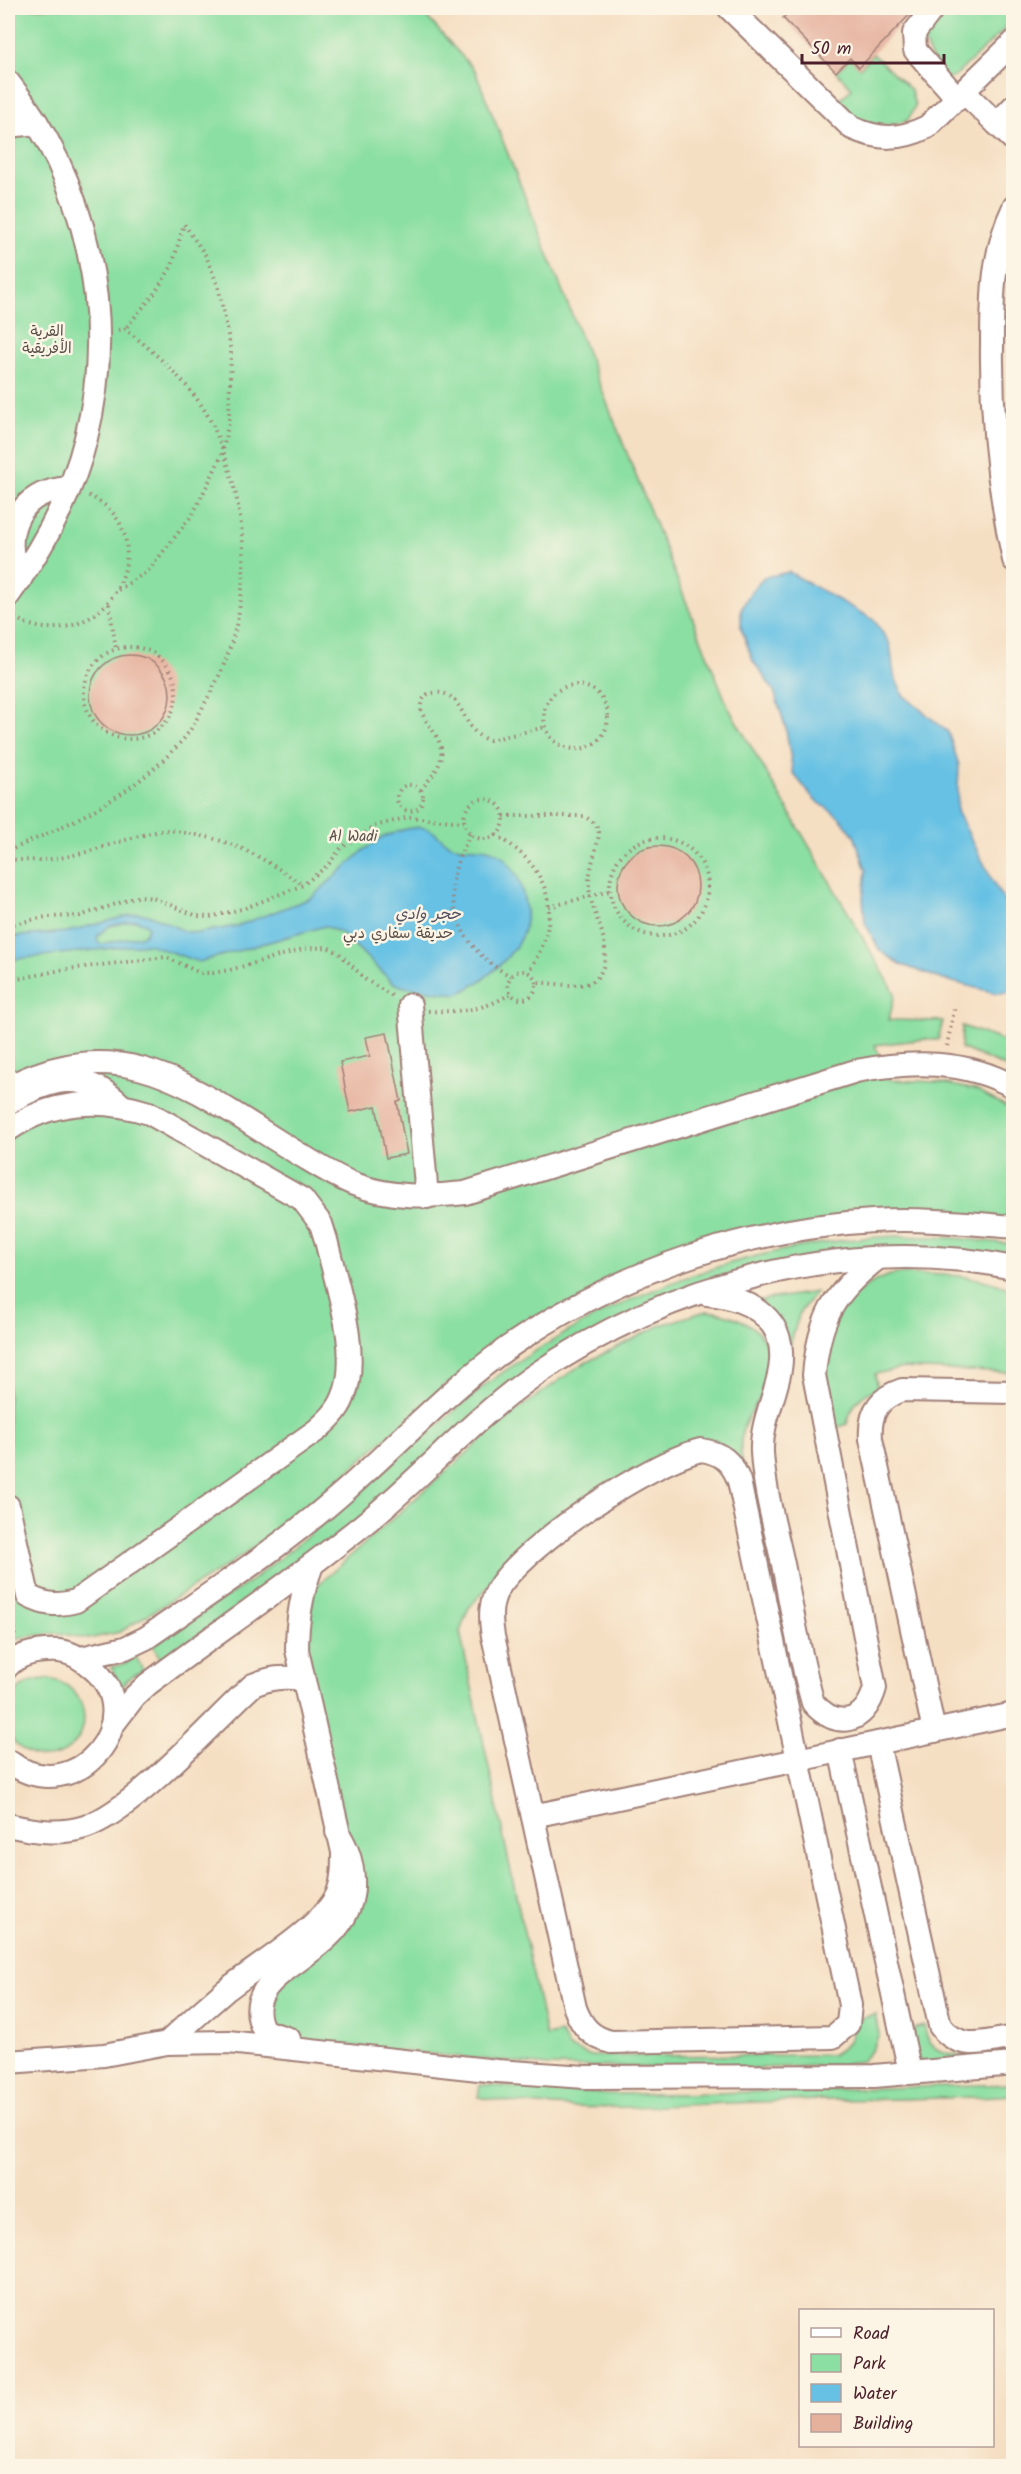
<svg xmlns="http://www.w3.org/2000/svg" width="1021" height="2474" viewBox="0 0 1021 2474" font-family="Kalam,'Playpen Sans Arabic',sans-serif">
  <rect width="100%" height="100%" fill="#fcf5e5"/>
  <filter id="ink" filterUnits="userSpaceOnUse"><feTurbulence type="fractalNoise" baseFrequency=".0167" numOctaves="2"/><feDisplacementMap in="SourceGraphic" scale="12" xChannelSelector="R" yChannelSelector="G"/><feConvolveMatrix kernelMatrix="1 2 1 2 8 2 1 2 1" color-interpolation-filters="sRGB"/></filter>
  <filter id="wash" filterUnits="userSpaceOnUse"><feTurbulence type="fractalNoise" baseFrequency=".008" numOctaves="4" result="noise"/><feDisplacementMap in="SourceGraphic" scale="24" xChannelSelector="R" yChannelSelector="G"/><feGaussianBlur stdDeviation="1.35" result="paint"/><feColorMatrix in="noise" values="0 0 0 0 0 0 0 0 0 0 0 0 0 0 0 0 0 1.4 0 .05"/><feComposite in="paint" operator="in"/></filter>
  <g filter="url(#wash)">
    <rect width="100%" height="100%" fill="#f5dfc3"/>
    <g fill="#8bdfa2" stroke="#6a7f66" stroke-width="1.5">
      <polygon points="8,8 419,8 475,71 728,707 895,993 889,1020 943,1021 938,1040 926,1039 875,1045 890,1080 938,1082 975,1090 1013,1110 1013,1219 731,1237 445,1385 303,1512 228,1565 120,1632 88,1639 59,1633 8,1639"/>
      <polygon points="951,8 1013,8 1013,21 954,77 942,80 923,40"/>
      <path d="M873,54L911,90L915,106L908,120C879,133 859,120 830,110L852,88L836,72L850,58L860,68Z"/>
      <polygon points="962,1026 1013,1044 1013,1070 961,1048"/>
      <path d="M899,1236L956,1238L1013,1244V1261L864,1255L627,1316L268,1589L161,1660L153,1645L251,1581L295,1546L485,1385C607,1296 747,1242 899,1236Z"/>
      <path d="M895,1274C935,1274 977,1273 1013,1290V1373L903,1368L875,1374L878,1388C860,1395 851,1405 847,1424L836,1428L842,1458L830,1461L814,1349C836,1317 854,1283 895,1274Z"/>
      <polygon points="816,1292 800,1312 787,1355 754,1301"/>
      <path d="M706,1311C746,1315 782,1337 766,1384C761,1402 745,1415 742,1434C739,1449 742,1461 745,1476L698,1450L496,1577L468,1609L460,1632L546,2036L561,2033L569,2048L591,2056L831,2055C848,2046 853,2038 857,2019L875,2015L879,2034L872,2050L862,2061L842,2065L733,2069L548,2066L272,2038L262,1996L344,1917L304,1665L313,1589L509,1416L581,1365L661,1325Z"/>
      <polygon points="136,1657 143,1670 128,1679 121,1689 111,1667 124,1664"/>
      <circle cx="45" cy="1718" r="39"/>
      <path d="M924,2026C926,2032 927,2040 931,2044C945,2062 993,2054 1013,2051V2062L933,2065L917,2060L908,2030Z"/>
      <path d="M1013,2084V2095C927,2101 841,2098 755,2102C662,2105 570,2115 478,2097L480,2085L613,2094H679Z"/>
    </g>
    <g fill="#66c1e4" stroke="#587088" stroke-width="1.5" fill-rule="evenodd">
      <polygon points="789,572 874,620 890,644 894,675 903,695 948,732 959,765 957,811 998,891 1013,913 1013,992 996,993 941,979 900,964 880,951 865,923 863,898 866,870 854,835 839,817 814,799 793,773 786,729 774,691 753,661 741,628 741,609 752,590 765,577"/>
      <path d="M420,827C438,830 438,839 451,845C467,851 485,843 500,855C512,865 520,879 523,894C525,904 528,916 525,926C518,955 483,982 458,994L404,987L393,983L342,933L325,926L199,962L148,944L8,960V937L67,932L138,913L153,916L184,931L197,933L237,926L311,898L364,850L383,837L406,829ZM135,920L146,924L148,928L144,935L101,944L97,940L98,935L110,926Z"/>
    </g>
    <g id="blocks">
      <g fill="#e5b09c">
        <polygon points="793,8 916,8 859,68 850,58 836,72 783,18"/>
        <circle cx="130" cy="695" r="40"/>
        <circle cx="658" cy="886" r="40"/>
        <polygon points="387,1033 401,1101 397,1102 407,1154 386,1158 376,1106 350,1112 340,1062 370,1056 366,1037"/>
      </g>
    </g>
  </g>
  <g filter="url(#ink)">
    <use href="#blocks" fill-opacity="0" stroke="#a07f77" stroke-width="1.5"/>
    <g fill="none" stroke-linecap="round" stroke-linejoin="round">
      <defs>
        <g id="minor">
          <path d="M729,8L852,128C879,140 900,140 927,127L1014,42"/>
          <polyline points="933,8 914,33 915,50 958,99"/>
          <path d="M8,82C87,180 117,316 86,438C72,496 42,549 8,596"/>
          <polyline points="964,92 997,124"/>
          <polyline points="1014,106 997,124 1014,140"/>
          <polyline points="8,126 37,123"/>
          <path d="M1014,207C992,253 992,296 992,346C991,421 998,487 1014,560"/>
          <path d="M20,580C0,534 17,491 69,488"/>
          <polyline points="410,1005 427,1197"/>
          <path d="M8,1087C127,1027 195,1091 294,1151C313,1162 333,1176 354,1184C391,1198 427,1197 465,1193L856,1071C909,1061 965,1059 1014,1087"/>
          <path d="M8,1103C49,1079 84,1068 121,1105"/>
          <path d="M8,1130C50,1101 101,1097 149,1113L302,1199L321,1224L326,1240C336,1284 362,1355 343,1398C338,1411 327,1421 317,1430L76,1601C57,1606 45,1605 28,1596L8,1506"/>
          <path d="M707,1294C735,1296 768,1308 778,1336C791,1374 760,1412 762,1452C764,1489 775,1527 783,1564C792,1610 800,1658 813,1703C837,1730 865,1724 875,1688L814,1375C819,1319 833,1293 878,1258"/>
          <path d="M701,1450C722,1453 732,1462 739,1481L850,2005L848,2024L833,2037L611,2042C591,2037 582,2027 575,2008L493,1636C490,1618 489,1600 501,1584C533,1540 648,1463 701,1450Z"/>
          <path d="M81,1658L125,1648L146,1638C214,1591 284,1545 347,1489C406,1437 458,1379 525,1336C628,1269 750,1228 873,1221C920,1218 967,1223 1014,1227"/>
          <path d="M8,1666C21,1652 40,1650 59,1651C71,1652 82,1659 91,1667C152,1716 77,1813 8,1761"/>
          <path d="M111,1727L134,1697L148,1684C222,1629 298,1578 370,1519C425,1474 473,1419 532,1377C668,1283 849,1234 1014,1268"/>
          <path d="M934,1731L871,1439C869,1413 878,1398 902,1390L1014,1392"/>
          <path d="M878,1743L940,2026C960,2052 985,2042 1014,2037"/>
          <polyline points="840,1750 910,2072"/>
          <polyline points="533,1816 1014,1714"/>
          <path d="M8,1825C33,1831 59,1835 85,1827C136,1809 210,1724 253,1685C270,1678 283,1676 301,1679"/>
          <path d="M289,2039L264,2031C230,1965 358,1961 353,1879C352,1862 347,1846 337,1832"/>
          <path d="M167,2043C186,2025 205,2008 225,1991C255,1967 324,1926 338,1893C343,1880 343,1866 343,1852L297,1650C297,1620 301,1594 312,1565"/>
          <polyline points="8,2062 104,2055 167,2043 228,2042 497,2071 586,2077 874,2076 1014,2064"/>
        </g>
      </defs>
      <use href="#minor" stroke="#a07f77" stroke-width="26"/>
      <g stroke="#a07f77" stroke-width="4" stroke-dasharray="1.5 4.5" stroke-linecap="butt">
        <polyline points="118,590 148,571 193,514 222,455 229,420 231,352 225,318 218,286 206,256 184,224 172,266 154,294 125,329"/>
        <polyline points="109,604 116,649"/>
        <path d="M10,614C22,624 39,629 53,628C126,627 158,524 87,495"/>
        <circle cx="130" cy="693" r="46"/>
        <circle cx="576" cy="717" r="32"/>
        <circle cx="410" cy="798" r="13"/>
        <path d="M421,790C428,780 439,770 441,757C446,732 405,713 428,694C467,684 459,735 490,740L546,727"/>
        <circle cx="484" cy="819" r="20"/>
        <path d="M504,816H584C590,820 598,824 599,833C599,842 589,868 589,883C589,899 595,912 600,927C607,943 610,978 586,984C570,987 552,983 536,982"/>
        <path d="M470,834C466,844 460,854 457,864C441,910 469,956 511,976"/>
        <path d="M496,835C552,868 565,918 528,972"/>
        <circle cx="659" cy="887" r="49"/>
        <path d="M8,851C75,822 137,794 186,736C194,726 200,712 206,701C256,616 253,515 213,426C197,390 156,353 125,329L117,330"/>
        <path d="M8,859C69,866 103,843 160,831C169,829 182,832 192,834C239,842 264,859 303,885"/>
        <polyline points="549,907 609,891"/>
        <polyline points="8,925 46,917 80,916 140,896 153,898 197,916 210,917 245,908 303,885 328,865 341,848 375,826 409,817 464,822"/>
        <circle cx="522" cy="985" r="14"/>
        <polyline points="8,981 61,970 166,957 200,973 213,973 230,970 303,949 327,947 339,953 366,980 394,997"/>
        <path d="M428,1011C460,1012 483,1011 510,994"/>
        <polyline points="947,1046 955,1005"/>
        <polyline points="8,1609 12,1608 15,1639"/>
      </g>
      <use href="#minor" stroke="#fff" stroke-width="22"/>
    </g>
  </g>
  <g text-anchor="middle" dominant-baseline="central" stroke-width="5" stroke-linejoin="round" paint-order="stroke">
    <g font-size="15" fill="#5a4f49" stroke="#fcf5e5">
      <text x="47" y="332">القرية<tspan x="47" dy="17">الأفريقية</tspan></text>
      <text x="353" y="837">Al Wadi</text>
      <text x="398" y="934">حديقة سفاري دبي</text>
    </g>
    <g font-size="16" font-style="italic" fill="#525062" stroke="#fcf5e5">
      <text x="428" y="914">حجر وادي</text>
    </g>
  </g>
  <rect width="1021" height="2474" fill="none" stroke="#fcf5e5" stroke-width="30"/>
  <rect x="799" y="2309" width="195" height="138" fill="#fcf5e5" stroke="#b59f9b" stroke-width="1.5"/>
  <rect x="811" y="2328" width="30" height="9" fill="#ffffff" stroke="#b59f9b" stroke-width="1.5"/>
  <text x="853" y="2339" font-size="18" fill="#4a1f2b">Road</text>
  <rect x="811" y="2354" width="30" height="18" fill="#8bdfa2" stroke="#b59f9b" stroke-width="1.5"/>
  <text x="853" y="2369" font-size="18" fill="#4a1f2b">Park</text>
  <rect x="811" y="2384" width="30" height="18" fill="#66c1e4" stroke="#b59f9b" stroke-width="1.5"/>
  <text x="853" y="2399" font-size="18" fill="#4a1f2b">Water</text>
  <rect x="811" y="2414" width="30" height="18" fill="#e5b09c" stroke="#b59f9b" stroke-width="1.5"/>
  <text x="853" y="2429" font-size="18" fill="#4a1f2b">Building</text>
  <path d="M802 54v9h142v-9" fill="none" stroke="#4a1f2b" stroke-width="3"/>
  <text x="811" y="54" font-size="18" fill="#4a1f2b" stroke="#fcf5e5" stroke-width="4.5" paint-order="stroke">50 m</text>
</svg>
